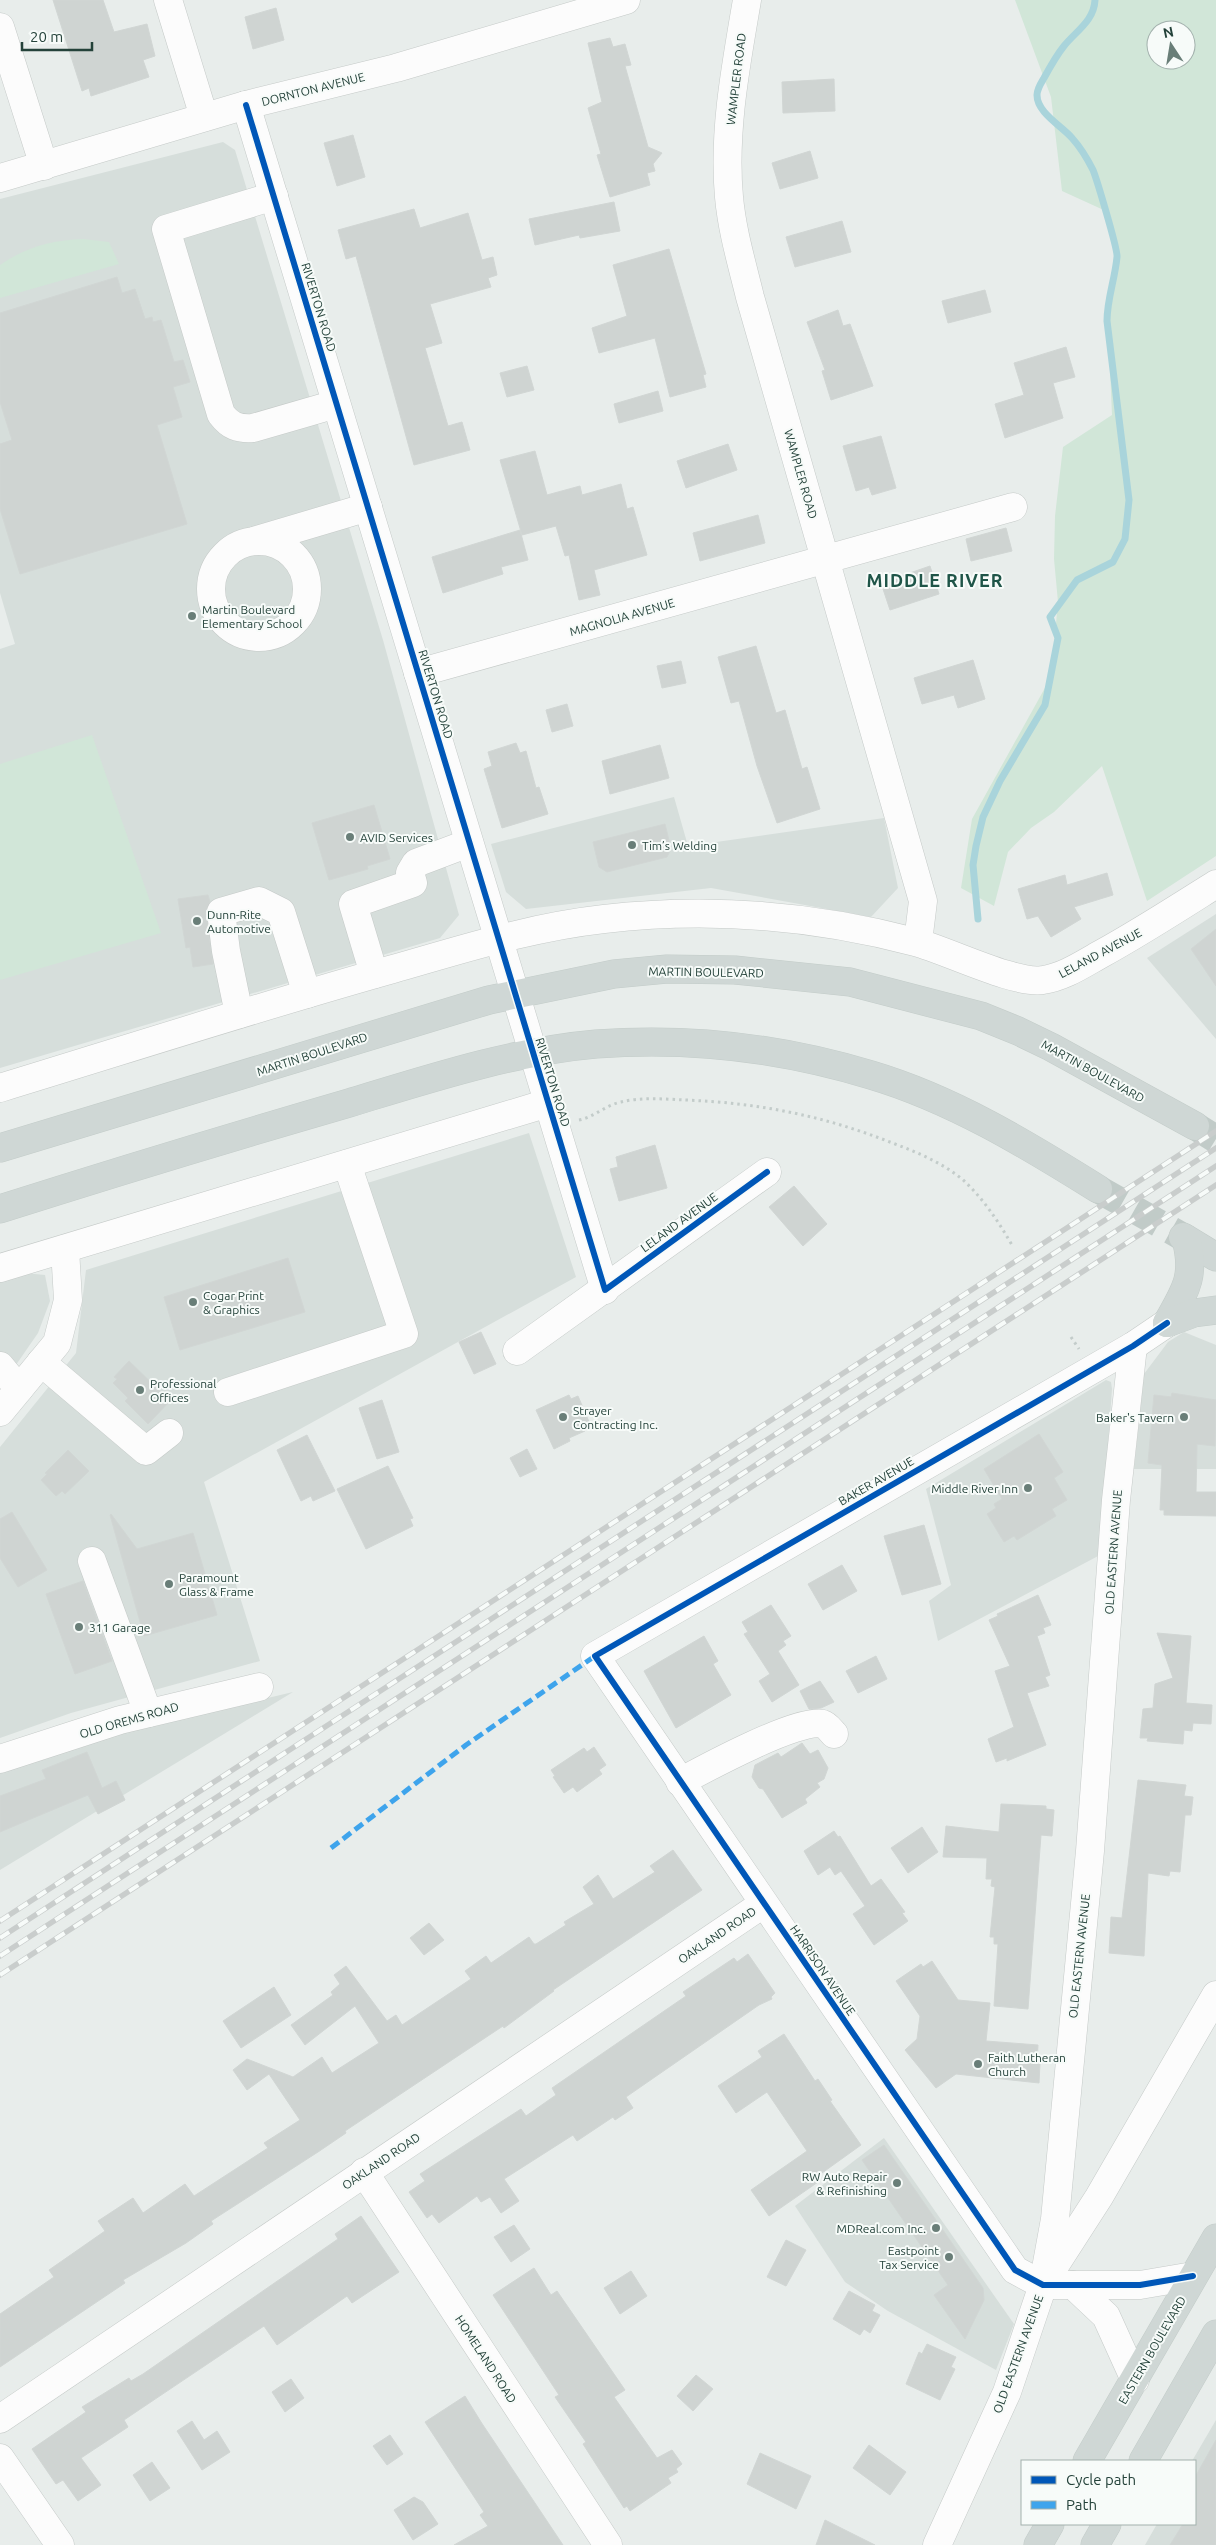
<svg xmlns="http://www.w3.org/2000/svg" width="1216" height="2545" viewBox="0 0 1216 2545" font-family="Ubuntu,sans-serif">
  <rect width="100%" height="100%" fill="#e8edeb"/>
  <g fill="#d6dedb">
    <polygon points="223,142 235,150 383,640 459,915 440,938 0,1068 0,649 15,644 0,593 0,199"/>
    <polygon points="674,797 688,846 884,818 898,888 871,917 711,888 526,909 506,892 491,844"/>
    <polygon points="1216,914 1216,1039 1147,958"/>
    <polygon points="529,1133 576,1277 204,1482 260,1661 71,1713 0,1738 0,1447 76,1353 86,1270"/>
    <polygon points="24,1273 45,1275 50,1301 38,1333 0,1388 0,1281"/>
    <polygon points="1184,1332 1216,1345 1216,1469 1134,1469 1144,1374 1168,1342"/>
    <polygon points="1106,1380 1111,1382 1112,1389 1100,1555 938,1641 929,1601 951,1585 926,1489"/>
    <polygon points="293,1692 0,1870 0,1773 74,1744"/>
    <polygon points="884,2138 1014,2324 996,2370 888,2311 845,2282 795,2206"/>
    <polygon points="1216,2420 1216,2545 1145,2545 1157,2524 1195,2524 1195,2461 1192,2461"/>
  </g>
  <g fill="#d1e6d8" fill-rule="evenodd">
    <path d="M1015,0H1216V856L1147,901L1102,766L1054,812L1031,828L1008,852L994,906L961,888L972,819L1051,677L1058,602L1054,559L1055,516L1063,447L1112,415L1107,298L1119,254L1108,212L1062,191L1051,97ZM1156,30H1186V60H1156Z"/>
    <path d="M83,239L109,242L119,264L0,298V265C26,247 52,240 83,239Z"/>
    <polygon points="92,735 161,933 0,980 0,764"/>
  </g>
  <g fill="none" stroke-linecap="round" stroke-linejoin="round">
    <path stroke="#a9d4db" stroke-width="7" d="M978,919L973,865L976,846L983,817L1000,781L1045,705L1058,638L1050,617L1077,580L1113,562L1125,539L1129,500L1107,321C1107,299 1115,279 1117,257C1118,250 1097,180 1093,170C1087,158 1081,148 1072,138C1062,126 1037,113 1037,95C1037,89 1041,83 1044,78C1050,67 1056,56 1064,46C1076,31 1094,21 1095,0"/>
  </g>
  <g fill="#cfd4d2" stroke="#d1d6d4">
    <polygon points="53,0 103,0 114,32 147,24 155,56 143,60 149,77 91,96 89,88 82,91"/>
    <polygon points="276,8 284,40 253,49 245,17"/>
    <polygon points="610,38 613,47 625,44 631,65 625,66 648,147 662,153 653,164 655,171 647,173 650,185 610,197 597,155 601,154 588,108 602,102 588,43"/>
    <polygon points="834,79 835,111 783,113 782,82"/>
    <polygon points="353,135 365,177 337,186 324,143"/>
    <polygon points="810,151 818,178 780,189 772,163"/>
    <polygon points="614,202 620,231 580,238 579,235 535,245 529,219"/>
    <polygon points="414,209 420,228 468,213 482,260 493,257 497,275 488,278 491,287 430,304 442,343 425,348 448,426 462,422 470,450 414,465 356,256 346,259 338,230"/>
    <polygon points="842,221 851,252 795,267 786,237"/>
    <polygon points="669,249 706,374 703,375 706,387 670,397 655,338 599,353 592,328 627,316 613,265"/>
    <polygon points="117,277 122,293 135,289 145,319 152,317 153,322 161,320 174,362 183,360 190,382 173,387 182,417 157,425 187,524 20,574 0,509 0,444 12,440 0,402 0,313"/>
    <polygon points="985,290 991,312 948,323 942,301"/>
    <polygon points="838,310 843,326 850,324 873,386 831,400 822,371 825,370 807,322"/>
    <polygon points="1066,347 1075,377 1053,383 1063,418 1005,438 995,404 1024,395 1014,363"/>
    <polygon points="527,366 534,390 507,397 500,373"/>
    <polygon points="658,391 663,411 619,423 614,404"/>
    <polygon points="881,436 896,488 872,495 869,487 856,491 843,446"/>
    <polygon points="728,444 737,470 686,488 677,461"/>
    <polygon points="535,451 547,495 580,486 582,495 621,484 627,509 633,507 647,555 594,570 600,595 579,600 569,555 565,556 556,526 522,535 500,460"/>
    <polygon points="758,515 765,543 700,561 693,533"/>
    <polygon points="1006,528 1012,551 971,561 966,539"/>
    <polygon points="520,530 528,560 501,567 503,574 443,593 432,557"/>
    <polygon points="930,566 939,594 890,610 881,583"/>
    <polygon points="756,646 776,713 785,710 802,769 807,767 820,809 777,823 757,766 739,701 731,703 718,657"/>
    <polygon points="973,660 985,699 958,708 954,695 922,704 914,678"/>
    <polygon points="681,661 686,683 662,688 657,666"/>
    <polygon points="567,704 573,726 552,732 546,710"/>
    <polygon points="516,743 520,753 526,751 536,788 539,787 548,814 502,828 484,769 492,766 488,752"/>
    <polygon points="660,745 669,778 610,794 602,761"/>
    <polygon points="374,805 390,859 367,866 368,869 329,880 312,823"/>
    <polygon points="665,824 671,849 667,857 607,872 599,867 593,842"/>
    <polygon points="1107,873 1113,895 1074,907 1081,919 1051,937 1038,916 1027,919 1018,889 1065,875 1067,885"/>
    <polygon points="208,895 210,902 206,914 213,964 193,967 190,947 186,948 178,899"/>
    <polygon points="1216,929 1216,986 1191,949"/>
    <polygon points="655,1145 667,1188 619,1201 610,1169 618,1167 616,1157"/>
    <polygon points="794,1186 827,1224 803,1246 769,1207"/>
    <polygon points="288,1258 305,1312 180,1350 164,1297"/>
    <polygon points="481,1332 496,1364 474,1374 459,1342"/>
    <polygon points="129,1361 170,1401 148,1424 125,1401 128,1398 113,1383 117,1379 114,1377"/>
    <polygon points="1172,1393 1216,1400 1215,1446 1197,1444 1196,1492 1216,1492 1216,1516 1164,1515 1164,1510 1160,1510 1162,1465 1148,1463 1154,1395 1171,1397"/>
    <polygon points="569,1395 571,1399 578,1396 590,1424 583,1427 585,1431 569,1438 570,1441 554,1449 536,1410"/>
    <polygon points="382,1400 399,1452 377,1459 359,1408"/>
    <polygon points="1039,1434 1063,1472 1054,1478 1067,1500 1052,1509 1056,1516 1017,1540 1014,1536 1004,1542 987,1514 996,1508 994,1504 1002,1499 984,1469"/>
    <polygon points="307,1435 335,1491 313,1501 311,1496 301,1501 277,1450"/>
    <polygon points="527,1449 537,1469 520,1477 510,1458"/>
    <polygon points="68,1450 89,1471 65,1494 62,1491 56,1496 41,1480 47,1474 45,1473"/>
    <polygon points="388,1466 413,1518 410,1519 413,1526 366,1549 337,1489"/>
    <polygon points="12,1512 47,1570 18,1587 0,1558 0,1519"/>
    <polygon points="111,1514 137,1549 193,1533 217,1615 144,1636 110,1515"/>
    <polygon points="924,1525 941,1584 902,1595 884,1536"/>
    <polygon points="842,1565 857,1591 823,1610 808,1584"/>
    <polygon points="83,1581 112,1661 75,1674 46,1594"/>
    <polygon points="1038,1595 1051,1625 1043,1628 1045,1633 1037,1636 1050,1675 1045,1677 1049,1686 1027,1693 1046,1745 1007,1761 1007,1758 996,1762 988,1739 1014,1727 995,1671 1010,1666 989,1620 998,1616 997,1614"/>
    <polygon points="771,1605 791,1636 783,1641 786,1645 778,1651 799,1685 772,1702 759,1681 770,1674 744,1634 748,1632 742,1622"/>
    <polygon points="1157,1633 1191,1636 1186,1703 1212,1705 1211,1724 1193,1723 1192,1731 1184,1730 1183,1744 1147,1741 1148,1738 1140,1738 1143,1709 1153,1708 1155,1684 1173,1678"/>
    <polygon points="704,1636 718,1661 713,1664 731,1695 676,1728 644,1671"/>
    <polygon points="876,1656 887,1679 858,1693 846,1671"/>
    <polygon points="820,1681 834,1702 821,1708 809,1709 800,1691"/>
    <polygon points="802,1743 810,1754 818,1750 828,1768 824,1779 817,1783 820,1787 805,1799 807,1803 782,1818 763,1789 759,1788 752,1777 755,1765 778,1753 781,1757"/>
    <polygon points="594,1747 606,1765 599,1770 602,1774 577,1792 573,1787 564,1793 553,1777 555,1776 551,1770 584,1748 587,1752"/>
    <polygon points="87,1752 102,1788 116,1781 125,1800 98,1814 88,1795 0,1832 0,1796 46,1779 42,1770"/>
    <polygon points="1138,1780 1186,1785 1184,1796 1193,1797 1191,1815 1185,1815 1180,1872 1170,1871 1169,1876 1148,1873 1144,1956 1109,1953 1111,1917 1122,1918"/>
    <polygon points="1001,1804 1046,1806 1046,1809 1054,1810 1052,1836 1041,1835 1028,2009 994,2006 998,1944 994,1944 994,1937 990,1937 995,1887 991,1886 992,1879 986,1879 987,1858 943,1857 946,1826 999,1832"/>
    <polygon points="922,1827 938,1852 908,1873 891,1848"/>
    <polygon points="834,1831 838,1837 840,1836 871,1886 881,1879 905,1912 902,1913 908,1921 874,1945 853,1914 865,1906 841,1871 835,1875 830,1867 818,1875 804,1851"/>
    <polygon points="673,1850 702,1890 553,1990 554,1991 504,2028 503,2026 345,2131 346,2133 318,2152 211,2221 213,2224 186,2243 123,2280 125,2283 0,2367 0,2314 54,2277 49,2270 105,2231 98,2221 133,2198 143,2213 185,2184 194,2196 268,2148 264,2143 300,2120 269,2074 247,2090 233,2070 247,2059 293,2077 322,2057 332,2073 379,2043 355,2006 305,2045 291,2025 333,1995 331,1992 340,1984 334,1975 346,1966 387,2021 396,2015 402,2025 471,1979 465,1971 486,1956 491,1963 529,1937 534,1944 536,1944 566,1925 564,1922 594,1904 583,1887 598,1875 613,1899 655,1872 650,1866"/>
    <polygon points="429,1923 444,1940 424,1955 410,1938"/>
    <polygon points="748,1954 775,1993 771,1997 772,1999 759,2005 626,2097 633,2108 615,2120 613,2117 577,2141 573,2135 504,2179 519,2201 501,2213 490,2197 481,2202 477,2196 439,2223 432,2214 427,2218 409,2192 425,2181 420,2174 521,2109 526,2116 556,2095 552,2088 686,1996 683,1992 734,1958 737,1962"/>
    <polygon points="932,1961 958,2000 990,2003 986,2041 1038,2045 1037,2062 1040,2063 1039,2083 956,2074 936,2088 905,2050 917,2039 920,2016 896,1981 921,1964 923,1967"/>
    <polygon points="274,1987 291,2015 241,2048 223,2021"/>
    <polygon points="784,2034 815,2081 818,2079 832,2100 830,2101 861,2145 815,2178 818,2182 769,2216 751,2190 807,2151 767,2092 736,2113 718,2086 762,2057 758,2051"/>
    <polygon points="884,2145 983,2288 984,2300 965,2339 934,2295 948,2285 862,2160"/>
    <polygon points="361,2216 399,2272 352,2303 347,2296 277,2345 264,2326 124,2420 128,2427 81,2458 101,2485 78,2501 63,2480 56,2484 32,2449 86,2412 82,2407 129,2378 131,2381 143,2374 338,2239 335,2234"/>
    <polygon points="514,2225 530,2249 511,2262 494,2237"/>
    <polygon points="786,2240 806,2250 786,2286 767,2277"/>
    <polygon points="534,2268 551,2295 557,2291 625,2390 614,2397 657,2458 672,2450 682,2464 676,2469 678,2472 668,2478 671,2483 630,2511 627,2506 624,2508 583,2444 586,2442 555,2397 559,2395 493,2295"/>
    <polygon points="631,2271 647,2296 620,2314 604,2288"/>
    <polygon points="849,2291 875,2305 872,2311 880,2315 870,2333 864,2329 860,2335 833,2319"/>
    <polygon points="927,2344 956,2357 951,2367 955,2369 940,2400 906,2384 919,2352 922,2354"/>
    <polygon points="696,2375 713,2389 693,2411 677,2396"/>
    <polygon points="291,2379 304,2398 285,2412 272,2392"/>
    <polygon points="465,2396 481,2422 563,2545 454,2545 488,2526 480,2515 484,2512 425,2422"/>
    <polygon points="192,2421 204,2440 217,2431 230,2452 202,2470 177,2431"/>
    <polygon points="390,2435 403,2454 387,2465 373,2446"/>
    <polygon points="1216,2440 1216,2545 1170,2545 1183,2524 1195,2524 1195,2477"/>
    <polygon points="869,2445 906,2472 890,2495 853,2468"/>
    <polygon points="760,2453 811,2476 796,2509 747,2484"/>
    <polygon points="152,2462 170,2488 150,2501 133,2475"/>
    <polygon points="414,2497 423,2502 438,2524 413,2540 394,2510"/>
    <polygon points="825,2520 875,2545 816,2545"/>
  </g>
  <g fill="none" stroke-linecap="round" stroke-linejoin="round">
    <g stroke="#c1cbc8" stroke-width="28" stroke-dasharray="28 14" stroke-linecap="butt">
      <polyline points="1195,1126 1216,1139"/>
      <polyline points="1098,1189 1183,1237"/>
    </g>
    <defs>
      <g id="minor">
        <polyline points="168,0 204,117"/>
        <path d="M747,0C736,65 723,131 729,197C732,231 742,264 750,297L923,901L918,942"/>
        <polyline points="0,27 44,166"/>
        <polyline points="246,105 605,1290"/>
        <polyline points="0,178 246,105 396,68 626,0"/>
        <path d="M274,196L166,229L221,414C230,426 238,429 253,428L336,404"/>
        <polyline points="257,540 368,507"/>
        <circle cx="259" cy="589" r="48"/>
        <polyline points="418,673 1013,507"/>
        <polyline points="374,974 353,904 413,883 410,873 416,863 469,843"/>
        <polyline points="239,1014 226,951 221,912 259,901 281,912 307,994"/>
        <path d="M0,1088C131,1048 261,1006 393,969C463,949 531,927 604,919C709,907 813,915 915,942C946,950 1016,985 1043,980C1064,977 1083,964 1101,954C1141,932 1178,908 1216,884"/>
        <polyline points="0,1268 548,1103"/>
        <polyline points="1167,1323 1133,1346 595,1656 1015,2270 1043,2285 1140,2285 1193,2276"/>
        <polyline points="517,1351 767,1172"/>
        <polyline points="41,1362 146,1451 169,1433"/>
        <polyline points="0,1366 19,1389"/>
        <polyline points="228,1392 404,1334 347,1164"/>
        <polyline points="0,1412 57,1343 68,1300 65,1249"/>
        <polyline points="92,1561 148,1713"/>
        <polyline points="0,1759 120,1720 259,1687"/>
        <path d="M680,1782C704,1769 800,1717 823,1724C827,1725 831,1731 834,1734"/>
        <polyline points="364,2172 608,2545"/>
        <polyline points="1050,2273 1099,2197 1216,1995"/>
        <polyline points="1073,2285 1106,2316 1135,2380"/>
        <polyline points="0,2419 763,1904"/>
        <polyline points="0,2458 60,2545"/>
        <polyline points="937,2545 1007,2392 1043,2285 1055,2219 1090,1851 1116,1500 1133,1346"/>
      </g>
      <g id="major">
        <polyline points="0,1148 489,1000 614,974 667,969 735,970 850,982 981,1016 1018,1031 1051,1047 1195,1126"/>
        <path d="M0,1209C116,1172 232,1137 349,1103C428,1079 514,1051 596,1044C689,1037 782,1048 871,1075C952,1099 1026,1144 1098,1189"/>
        <polyline points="1183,1237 1216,1257"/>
        <path d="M1167,1323C1185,1291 1196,1277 1186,1239"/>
        <polyline points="1167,1323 1194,1313 1216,1310"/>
        <polyline points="1087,2461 1216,2238"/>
        <polyline points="1143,2461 1216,2334"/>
        <polyline points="1038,2545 1050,2524"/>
        <polyline points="1095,2545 1107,2524"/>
      </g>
    </defs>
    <use href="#minor" stroke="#c5cac8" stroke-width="29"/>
    <use href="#major" stroke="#c3ccc9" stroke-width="29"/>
    <g stroke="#c3ccca" stroke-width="3" stroke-dasharray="2.5 4" stroke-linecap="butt">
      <path d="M579,1120C594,1117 606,1105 621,1102C640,1097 665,1099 685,1100C760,1103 825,1116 895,1144C919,1153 942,1163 962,1179C983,1198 998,1221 1012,1245"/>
      <polyline points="1071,1337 1079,1349"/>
    </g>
    <use href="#minor" stroke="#fcfcfc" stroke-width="28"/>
    <use href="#major" stroke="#cfd7d5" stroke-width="28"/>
    <defs>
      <g id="rail">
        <polyline points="0,1921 1216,1131"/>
        <polyline points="0,1938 1216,1148"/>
        <polyline points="0,1956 1216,1166"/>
        <polyline points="0,1975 1216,1185"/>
      </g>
    </defs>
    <use href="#rail" stroke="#c9cdcc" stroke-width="5.5"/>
    <use href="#rail" stroke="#f7fbf9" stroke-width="4" stroke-dasharray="11" stroke-linecap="butt"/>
    <polyline stroke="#3ea4ec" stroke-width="5" stroke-dasharray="10 5" stroke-linecap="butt" points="331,1848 466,1745 595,1656"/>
    <defs>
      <g id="cycleway">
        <polyline points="246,105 605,1290 767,1172"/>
        <polyline points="1167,1323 1133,1346 595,1656 1015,2270 1043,2285 1140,2285 1193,2276"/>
      </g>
    </defs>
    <use href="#cycleway" stroke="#f7fbf9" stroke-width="9"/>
    <use href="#cycleway" stroke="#0057b8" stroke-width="6"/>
  </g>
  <g fill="#697e78" stroke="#f7fbf9" stroke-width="2">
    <circle cx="192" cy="616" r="5"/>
    <circle cx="350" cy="837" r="5"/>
    <circle cx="632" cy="845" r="5"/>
    <circle cx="197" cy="921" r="5"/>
    <circle cx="193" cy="1302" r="5"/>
    <circle cx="140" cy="1390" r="5"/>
    <circle cx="563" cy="1417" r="5"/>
    <circle cx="1184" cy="1417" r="5"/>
    <circle cx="1028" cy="1488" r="5"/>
    <circle cx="169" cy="1584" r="5"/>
    <circle cx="79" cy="1627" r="5"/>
    <circle cx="978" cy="2064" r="5"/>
    <circle cx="897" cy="2183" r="5"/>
    <circle cx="936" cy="2228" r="5"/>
    <circle cx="949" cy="2257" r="5"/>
  </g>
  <g text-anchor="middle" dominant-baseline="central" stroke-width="4" stroke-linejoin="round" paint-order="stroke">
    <g font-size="12" fill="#24423a" stroke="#f7fbf9">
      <text transform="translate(736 79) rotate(-83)">WAMPLER ROAD</text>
      <text transform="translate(313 89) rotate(-14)">DORNTON AVENUE</text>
      <text transform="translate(319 307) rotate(73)">RIVERTON ROAD</text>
      <text transform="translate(801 474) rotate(74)">WAMPLER ROAD</text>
      <text transform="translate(622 617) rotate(-16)">MAGNOLIA AVENUE</text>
      <text transform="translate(436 694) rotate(73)">RIVERTON ROAD</text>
      <text transform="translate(1100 953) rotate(-28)">LELAND AVENUE</text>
      <text transform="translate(706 972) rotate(1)">MARTIN BOULEVARD</text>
      <text transform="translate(312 1054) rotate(-18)">MARTIN BOULEVARD</text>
      <text transform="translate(1093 1071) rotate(29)">MARTIN BOULEVARD</text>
      <text transform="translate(553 1082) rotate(73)">RIVERTON ROAD</text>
      <text transform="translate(679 1222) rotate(-36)">LELAND AVENUE</text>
      <text transform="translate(876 1481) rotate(-30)">BAKER AVENUE</text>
      <text transform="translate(1113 1552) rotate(-86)">OLD EASTERN AVENUE</text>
      <text transform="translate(129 1720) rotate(-16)">OLD OREMS ROAD</text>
      <text transform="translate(717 1935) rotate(-34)">OAKLAND ROAD</text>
      <text transform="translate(1079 1956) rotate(-84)">OLD EASTERN AVENUE</text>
      <text transform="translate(823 1970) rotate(56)">HARRISON AVENUE</text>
      <text transform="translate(381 2161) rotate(-34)">OAKLAND ROAD</text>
      <text transform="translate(1152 2350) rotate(-60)">EASTERN BOULEVARD</text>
      <text transform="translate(1018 2354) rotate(-70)">OLD EASTERN AVENUE</text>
      <text transform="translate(486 2359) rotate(57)">HOMELAND ROAD</text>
    </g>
    <g font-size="12" fill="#24423a" stroke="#f7fbf9" text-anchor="start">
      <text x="202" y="609">Martin Boulevard<tspan x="202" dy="14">Elementary School</tspan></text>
      <text x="360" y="837">AVID Services</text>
      <text x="642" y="845">Tim’s Welding</text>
      <text x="207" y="914">Dunn-Rite<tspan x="207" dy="14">Automotive</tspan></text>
      <text x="203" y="1295">Cogar Print<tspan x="203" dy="14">&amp; Graphics</tspan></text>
      <text x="150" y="1383">Professional<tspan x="150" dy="14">Offices</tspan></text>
      <text x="573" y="1410">Strayer<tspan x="573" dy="14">Contracting Inc.</tspan></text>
      <text x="1174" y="1417" text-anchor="end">Baker's Tavern</text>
      <text x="1018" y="1488" text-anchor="end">Middle River Inn</text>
      <text x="179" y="1577">Paramount<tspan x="179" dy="14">Glass &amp; Frame</tspan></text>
      <text x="89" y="1627">311 Garage</text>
      <text x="988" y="2057">Faith Lutheran<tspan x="988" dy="14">Church</tspan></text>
      <text x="887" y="2176" text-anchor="end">RW Auto Repair<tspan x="887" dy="14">&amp; Refinishing</tspan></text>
      <text x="926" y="2228" text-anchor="end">MDReal.com Inc.</text>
      <text x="939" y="2250" text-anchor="end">Eastpoint<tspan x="939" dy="14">Tax Service</tspan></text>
    </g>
    <g font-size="18" font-weight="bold" letter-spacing="1" fill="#1f5548" stroke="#f7fbf9">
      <text x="935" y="580">MIDDLE RIVER</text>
    </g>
  </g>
  <rect x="1021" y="2460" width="175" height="65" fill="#f7fbf9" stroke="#a3b1ad"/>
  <rect x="1031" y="2476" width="25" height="8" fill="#0057b8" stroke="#a3b1ad"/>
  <text x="1066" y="2485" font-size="15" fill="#24423a">Cycle path</text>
  <rect x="1031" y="2501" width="25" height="8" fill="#3ea4ec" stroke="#a3b1ad"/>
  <text x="1066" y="2510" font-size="15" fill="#24423a">Path</text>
  <g transform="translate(1171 45) rotate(348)"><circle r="24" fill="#f7fbf9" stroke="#a3b1ad"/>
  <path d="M0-4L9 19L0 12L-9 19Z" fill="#697e78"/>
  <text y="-8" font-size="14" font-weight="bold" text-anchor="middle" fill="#24423a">N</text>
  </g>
  <path d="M22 42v8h70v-8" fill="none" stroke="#24423a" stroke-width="2.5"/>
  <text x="30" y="42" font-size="15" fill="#24423a" stroke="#f7fbf9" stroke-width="4" paint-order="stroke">20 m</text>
</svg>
